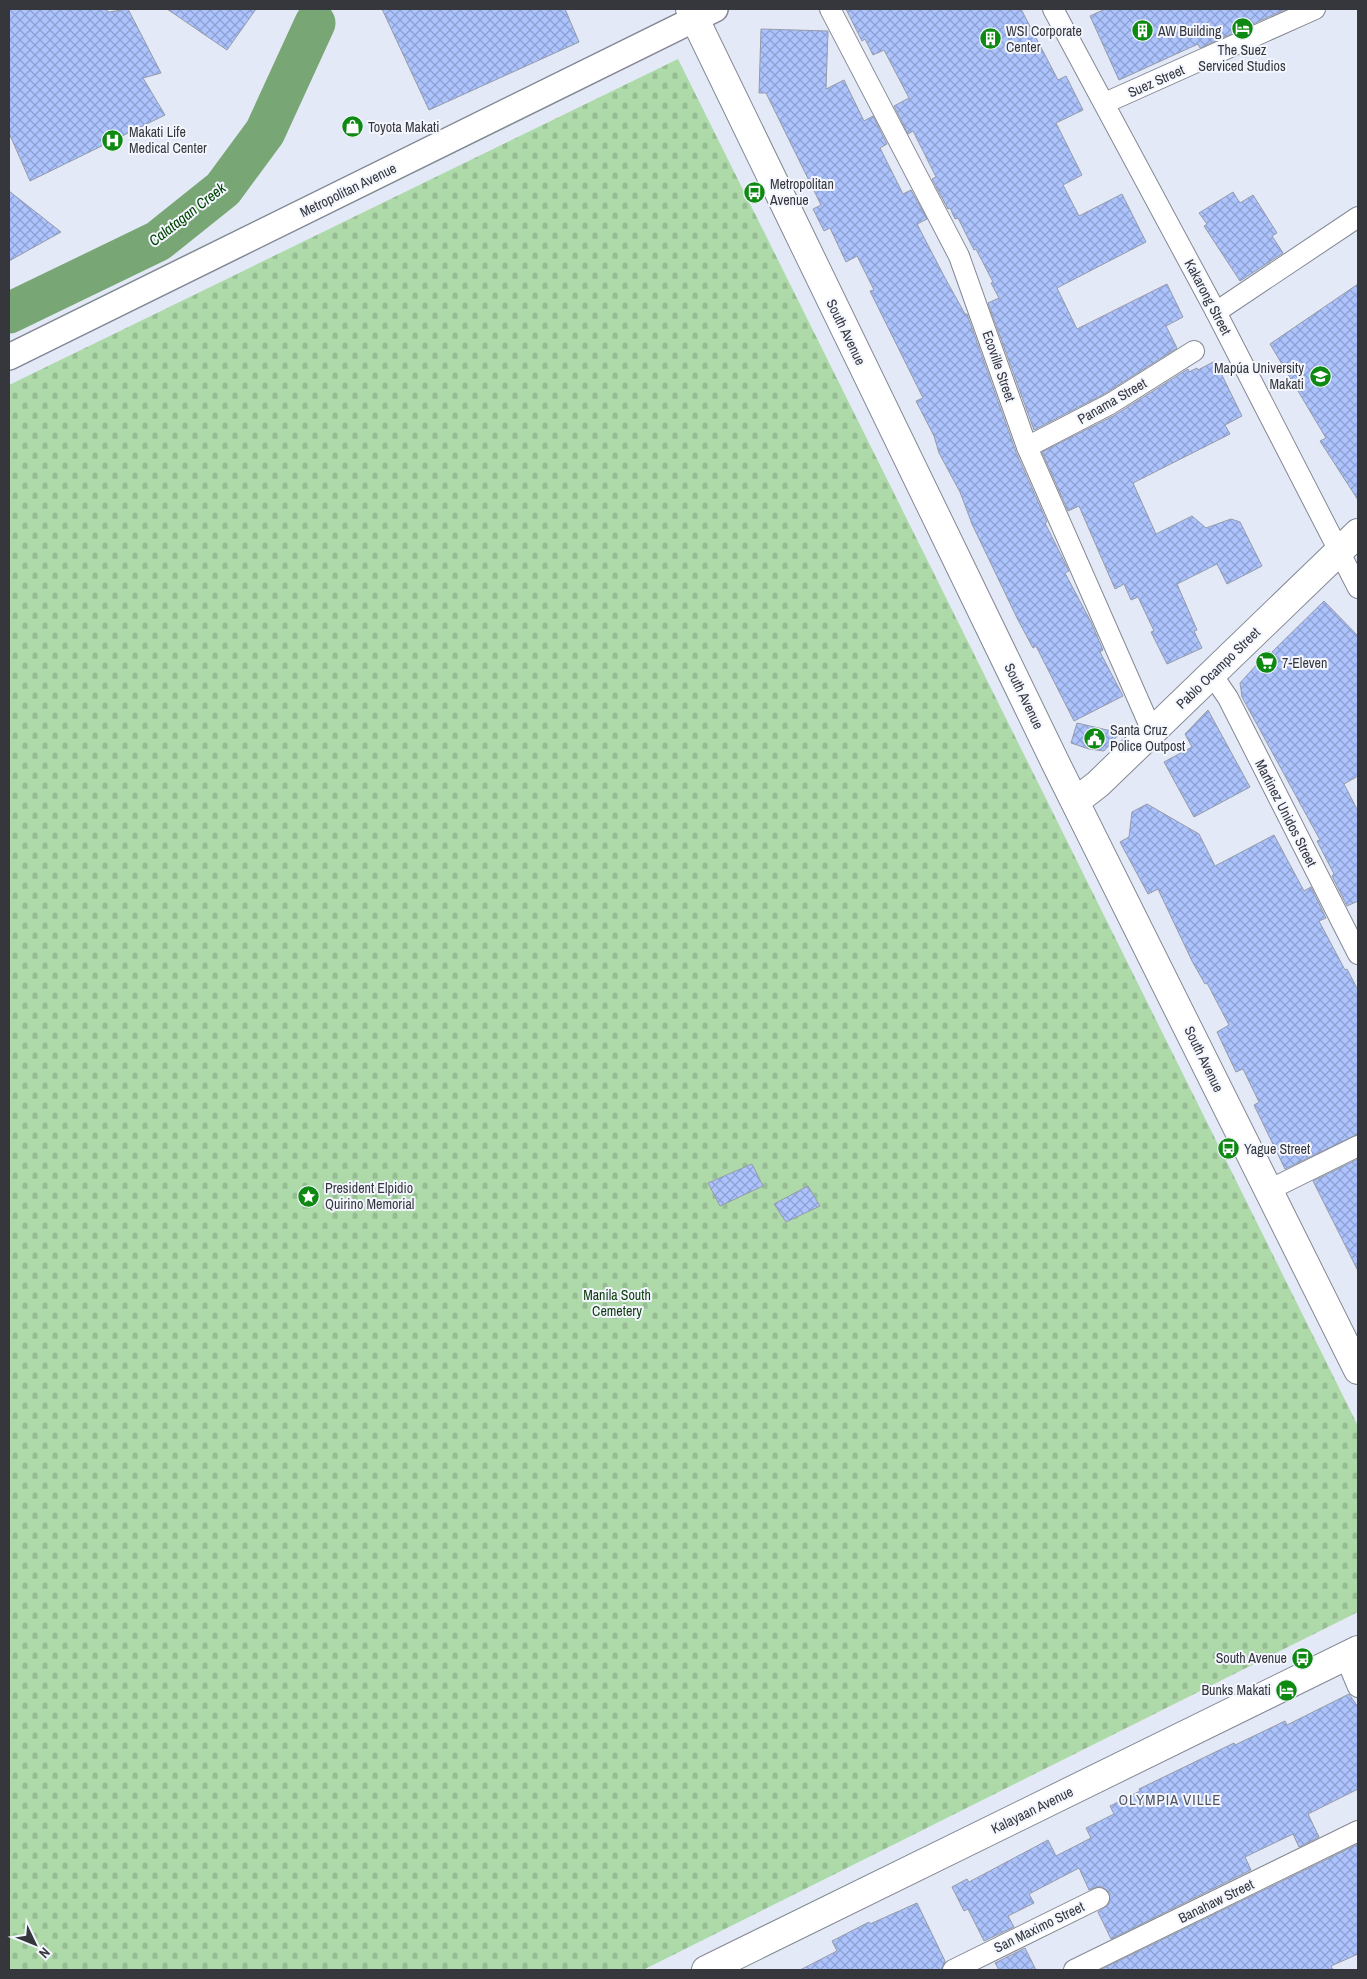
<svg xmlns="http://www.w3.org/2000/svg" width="1367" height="1979" viewBox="0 0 1367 1979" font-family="'Archivo Narrow',sans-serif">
  <defs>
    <pattern id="cemetery-stones" width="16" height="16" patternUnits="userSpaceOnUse" patternTransform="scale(1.25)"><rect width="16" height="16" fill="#aedaaa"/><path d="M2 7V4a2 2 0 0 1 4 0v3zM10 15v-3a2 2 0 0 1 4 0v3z" fill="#96bc93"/></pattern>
    <pattern id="building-cross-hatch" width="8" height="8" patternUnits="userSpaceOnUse" patternTransform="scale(1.25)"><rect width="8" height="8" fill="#acc3fe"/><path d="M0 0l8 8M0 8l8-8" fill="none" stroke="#8d9fcf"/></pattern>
  </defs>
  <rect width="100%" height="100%" fill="#e3e9f6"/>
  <polygon fill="url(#cemetery-stones)" points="678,59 1358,1426 1358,1612 643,1970 9,1970 9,385"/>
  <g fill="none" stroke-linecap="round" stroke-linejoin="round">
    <polyline stroke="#78a675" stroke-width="41" points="9,313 158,241 223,189 265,132 315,23"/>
  </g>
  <g fill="url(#building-cross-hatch)" stroke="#969ba8">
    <polygon points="9,9 105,9 109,12 128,9 161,73 143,78 165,115 30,181 9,133"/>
    <polygon points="167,9 256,9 227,50"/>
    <polygon points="382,9 565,9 579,42 429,110"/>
    <polygon points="846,9 1021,9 1058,80 1066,76 1083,110 1056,123 1082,175 1063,185 1079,216 1122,194 1146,242 1057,288 1077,329 1167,284 1183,317 1166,326 1177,348 1104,394 1034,430 988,303 999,298 991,283 993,282 976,249 974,250 958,218 955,219 950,208 948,209 932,179 936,177 913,131 908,134 894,106 909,98 884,50 873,55 865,39 862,41"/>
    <polygon points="1105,9 1286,9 1200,48 1198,44 1119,80 1090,16"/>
    <polygon points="761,29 828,31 826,89 844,80 864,121 873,116 887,144 880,148 903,194 911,190 927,219 917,224 945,278 965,314 967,314 1016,452 1047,522 1045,523 1069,571 1065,573 1091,622 1103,650 1100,652 1123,696 1074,721 1036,646 1033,648 1017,618 972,524 960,492 939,453 934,436 916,401 923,398 870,291 874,290 857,256 846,262 830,228 824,231 813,209 821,205 766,93 759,93"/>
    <polygon points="9,191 61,232 9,261"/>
    <polygon points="1233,192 1240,203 1253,195 1277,233 1272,236 1283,253 1240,281 1204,226 1207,224 1199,213"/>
    <polygon points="1358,284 1358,500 1320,441 1326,438 1270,344"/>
    <polygon points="1215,361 1242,416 1225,425 1230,434 1133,483 1156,534 1192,516 1206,528 1231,519 1240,522 1262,566 1227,584 1217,564 1177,584 1197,630 1194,631 1202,648 1167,664 1151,632 1154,631 1138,597 1131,600 1124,584 1115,589 1079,506 1068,511 1042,452 1115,415 1188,369 1189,372 1197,368 1198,370"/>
    <polygon points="1324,601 1358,636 1358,776 1344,784 1358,811 1358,901 1347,906 1332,876 1334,874 1317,841 1320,840 1242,697 1240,683 1269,651 1271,653"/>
    <polygon points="1208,710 1250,787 1194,817 1164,762 1192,747 1185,734"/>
    <polygon points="1077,723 1120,733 1104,751 1089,749 1071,743"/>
    <polygon points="1147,804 1199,834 1215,866 1274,835 1304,891 1311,887 1326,918 1319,921 1345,970 1347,969 1358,990 1358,1134 1285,1169 1254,1105 1259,1102 1243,1069 1236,1072 1217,1032 1229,1025 1207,983 1205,984 1192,961 1158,889 1148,894 1120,842 1129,837 1132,812"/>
    <polygon points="1358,1159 1358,1271 1313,1181"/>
    <polygon points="752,1164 763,1186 720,1206 708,1183"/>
    <polygon points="808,1186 820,1206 786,1222 774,1204"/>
    <polygon points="1349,1694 1358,1707 1358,1789 1308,1814 1319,1837 1299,1847 1293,1834 1245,1857 1251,1870 1111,1939 1098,1912 1109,1904 1110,1893 1100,1886 1089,1890 1079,1868 1029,1894 1034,1903 1008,1916 1014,1927 984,1941 968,1909 964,1911 952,1887 967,1879 969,1882 1048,1840 1056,1856 1091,1838 1086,1828 1114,1814 1110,1806 1140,1791 1139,1789 1234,1743 1235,1745 1285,1721 1287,1725"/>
    <polygon points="1358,1844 1358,1954 1331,1966 1333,1970 1100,1970"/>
    <polygon points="917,1903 945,1961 941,1970 800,1970 837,1951 832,1941 869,1922 870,1924"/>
    <polygon points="1025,1948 1036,1970 999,1970 995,1963"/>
  </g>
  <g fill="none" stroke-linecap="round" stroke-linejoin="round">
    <defs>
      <g id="minor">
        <polyline points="830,9 959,256 1027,447 1152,731"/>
        <polyline points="1053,9 1216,312 1358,588"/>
        <polyline points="1105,103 1315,9"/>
        <polyline points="1216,312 1358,217"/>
        <polyline points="1027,447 1110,404 1194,351"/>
        <polyline points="1211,673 1228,698 1358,954"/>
        <polyline points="1269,1190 1358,1146"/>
        <polyline points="1345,1656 1358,1687"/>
        <polyline points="953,1970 1099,1898"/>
        <polyline points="1074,1970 1358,1831"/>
      </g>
      <polyline id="tertiary" points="9,357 715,9"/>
      <g id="secondary">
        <polyline points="690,9 1058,768 1358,1370"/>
        <polyline points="1076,801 1098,784 1358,533"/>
        <polyline points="706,1970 1358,1650"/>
      </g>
    </defs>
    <use href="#minor" stroke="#838894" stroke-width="22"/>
    <use href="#tertiary" stroke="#838894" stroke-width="28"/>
    <use href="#secondary" stroke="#838894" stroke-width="30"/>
    <use href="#minor" stroke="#fff" stroke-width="20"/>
    <use href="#tertiary" stroke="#fff" stroke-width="25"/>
    <use href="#secondary" stroke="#fff" stroke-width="28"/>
  </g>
  <defs>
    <symbol id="hotel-disc" viewBox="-11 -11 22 22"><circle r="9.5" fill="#0e8a12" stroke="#f3f6fe"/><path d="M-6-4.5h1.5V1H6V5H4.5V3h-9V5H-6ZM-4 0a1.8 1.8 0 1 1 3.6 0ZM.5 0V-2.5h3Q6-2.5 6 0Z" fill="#fff"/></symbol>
    <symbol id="building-disc" viewBox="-11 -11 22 22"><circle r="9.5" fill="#0e8a12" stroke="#f3f6fe"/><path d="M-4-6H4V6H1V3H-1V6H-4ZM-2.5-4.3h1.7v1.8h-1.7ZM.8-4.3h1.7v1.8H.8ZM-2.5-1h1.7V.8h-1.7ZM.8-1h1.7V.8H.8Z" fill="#fff"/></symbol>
    <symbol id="shop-disc" viewBox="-11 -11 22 22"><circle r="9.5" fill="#0e8a12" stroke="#f3f6fe"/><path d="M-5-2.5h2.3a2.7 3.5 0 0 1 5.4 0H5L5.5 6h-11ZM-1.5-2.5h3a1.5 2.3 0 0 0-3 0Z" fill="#fff"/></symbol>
    <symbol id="hospital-disc" viewBox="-11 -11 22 22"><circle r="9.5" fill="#0e8a12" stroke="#f3f6fe"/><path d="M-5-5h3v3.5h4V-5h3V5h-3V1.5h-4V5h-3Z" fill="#fff"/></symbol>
    <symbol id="bus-disc" viewBox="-11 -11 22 22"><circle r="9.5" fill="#0e8a12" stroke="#f3f6fe"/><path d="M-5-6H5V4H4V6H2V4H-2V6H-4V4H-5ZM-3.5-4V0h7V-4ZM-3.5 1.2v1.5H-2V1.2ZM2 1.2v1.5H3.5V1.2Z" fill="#fff"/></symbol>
    <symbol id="university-disc" viewBox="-11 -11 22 22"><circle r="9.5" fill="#0e8a12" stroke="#f3f6fe"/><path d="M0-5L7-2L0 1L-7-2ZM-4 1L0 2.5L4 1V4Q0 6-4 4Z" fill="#fff"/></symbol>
    <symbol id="supermarket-disc" viewBox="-11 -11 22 22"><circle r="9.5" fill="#0e8a12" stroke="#f3f6fe"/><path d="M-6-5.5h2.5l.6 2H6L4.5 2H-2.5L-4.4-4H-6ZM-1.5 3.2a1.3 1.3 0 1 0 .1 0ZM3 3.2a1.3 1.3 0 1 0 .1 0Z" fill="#fff"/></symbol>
    <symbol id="civic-disc" viewBox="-11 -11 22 22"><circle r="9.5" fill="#0e8a12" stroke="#f3f6fe"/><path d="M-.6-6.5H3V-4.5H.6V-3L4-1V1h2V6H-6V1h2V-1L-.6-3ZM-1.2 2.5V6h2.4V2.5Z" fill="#fff"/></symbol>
    <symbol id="sight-disc" viewBox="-11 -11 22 22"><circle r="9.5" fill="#0e8a12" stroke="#f3f6fe"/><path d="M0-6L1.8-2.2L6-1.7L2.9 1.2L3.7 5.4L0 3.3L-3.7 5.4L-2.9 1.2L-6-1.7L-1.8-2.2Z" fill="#fff"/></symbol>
  </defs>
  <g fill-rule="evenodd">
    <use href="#hotel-disc" x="1230" y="16" width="25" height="25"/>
    <use href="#building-disc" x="1130" y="18" width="25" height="25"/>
    <use href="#building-disc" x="978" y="26" width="25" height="25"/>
    <use href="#shop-disc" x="340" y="114" width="25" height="25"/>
    <use href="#hospital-disc" x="100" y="128" width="25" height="25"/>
    <use href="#bus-disc" x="742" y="180" width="25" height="25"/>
    <use href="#university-disc" x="1308" y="364" width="25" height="25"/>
    <use href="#supermarket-disc" x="1254" y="650" width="25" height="25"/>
    <use href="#civic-disc" x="1082" y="726" width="25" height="25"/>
    <use href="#bus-disc" x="1216" y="1136" width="25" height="25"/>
    <use href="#sight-disc" x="296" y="1184" width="25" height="25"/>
    <use href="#bus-disc" x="1290" y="1646" width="25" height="25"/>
    <use href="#hotel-disc" x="1274" y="1678" width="25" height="25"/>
  </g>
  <g text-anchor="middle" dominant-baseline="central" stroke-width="4" stroke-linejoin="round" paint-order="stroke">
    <g font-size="14" fill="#35373c" stroke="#f3f6fe" text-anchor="start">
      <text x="1006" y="31">WSI Corporate<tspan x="1006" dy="16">Center</tspan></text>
      <text x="1158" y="31">AW Building</text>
      <text x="1242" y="50" text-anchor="middle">The Suez<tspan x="1242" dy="16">Serviced Studios</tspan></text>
      <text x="368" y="127">Toyota Makati</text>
      <text x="129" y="132">Makati Life<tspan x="129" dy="16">Medical Center</tspan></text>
      <text x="770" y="184">Metropolitan<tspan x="770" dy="16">Avenue</tspan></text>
      <text x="1304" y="368" text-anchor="end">Mapúa University<tspan x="1304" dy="16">Makati</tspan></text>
      <text x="1282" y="663">7-Eleven</text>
      <text x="1110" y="730">Santa Cruz<tspan x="1110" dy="16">Police Outpost</tspan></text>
      <text x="1244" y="1149">Yague Street</text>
      <text x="325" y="1188">President Elpidio<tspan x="325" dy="16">Quirino Memorial</tspan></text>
      <text x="1287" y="1658" text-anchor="end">South Avenue</text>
      <text x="1271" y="1690" text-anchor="end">Bunks Makati</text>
    </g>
    <g font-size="14" fill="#35373c" stroke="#f3f6fe">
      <text transform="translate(1156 81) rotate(-24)">Suez Street</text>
      <text transform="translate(348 190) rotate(-26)">Metropolitan Avenue</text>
      <text transform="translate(1208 297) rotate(62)">Kakarong Street</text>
      <text transform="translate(846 332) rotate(64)">South Avenue</text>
      <text transform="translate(999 366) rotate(71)">Ecoville Street</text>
      <text transform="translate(1112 401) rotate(-30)">Panama Street</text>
      <text transform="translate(1218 668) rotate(-44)">Pablo Ocampo Street</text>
      <text transform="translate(1024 696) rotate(64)">South Avenue</text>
      <text transform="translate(1286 813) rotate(63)">Martinez Unidos Street</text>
      <text transform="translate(1204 1059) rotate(64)">South Avenue</text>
      <text transform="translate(1032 1810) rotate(-26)">Kalayaan Avenue</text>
      <text transform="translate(1216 1901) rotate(-26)">Banahaw Street</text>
      <text transform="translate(1039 1927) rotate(-26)">San Maximo Street</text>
    </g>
    <g font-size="14" fill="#0c3d0b" stroke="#f3f6fe">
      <text x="617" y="1295">Manila South<tspan x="617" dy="16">Cemetery</tspan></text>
    </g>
    <g font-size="15" font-style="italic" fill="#004600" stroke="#f3f6fe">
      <text transform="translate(187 214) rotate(-38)">Calatagan Creek</text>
    </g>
    <g font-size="15" letter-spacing="1" fill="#505560" stroke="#f3f6fe">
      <text x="1170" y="1799">OLYMPIA VILLE</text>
    </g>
  </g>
  <rect width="1367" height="1979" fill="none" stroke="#35373c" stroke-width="20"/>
  <g transform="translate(35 1944) rotate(133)" stroke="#f3f6fe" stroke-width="4" paint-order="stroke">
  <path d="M0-4L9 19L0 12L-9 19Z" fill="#35373c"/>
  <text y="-8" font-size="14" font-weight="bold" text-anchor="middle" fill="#35373c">N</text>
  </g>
</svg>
